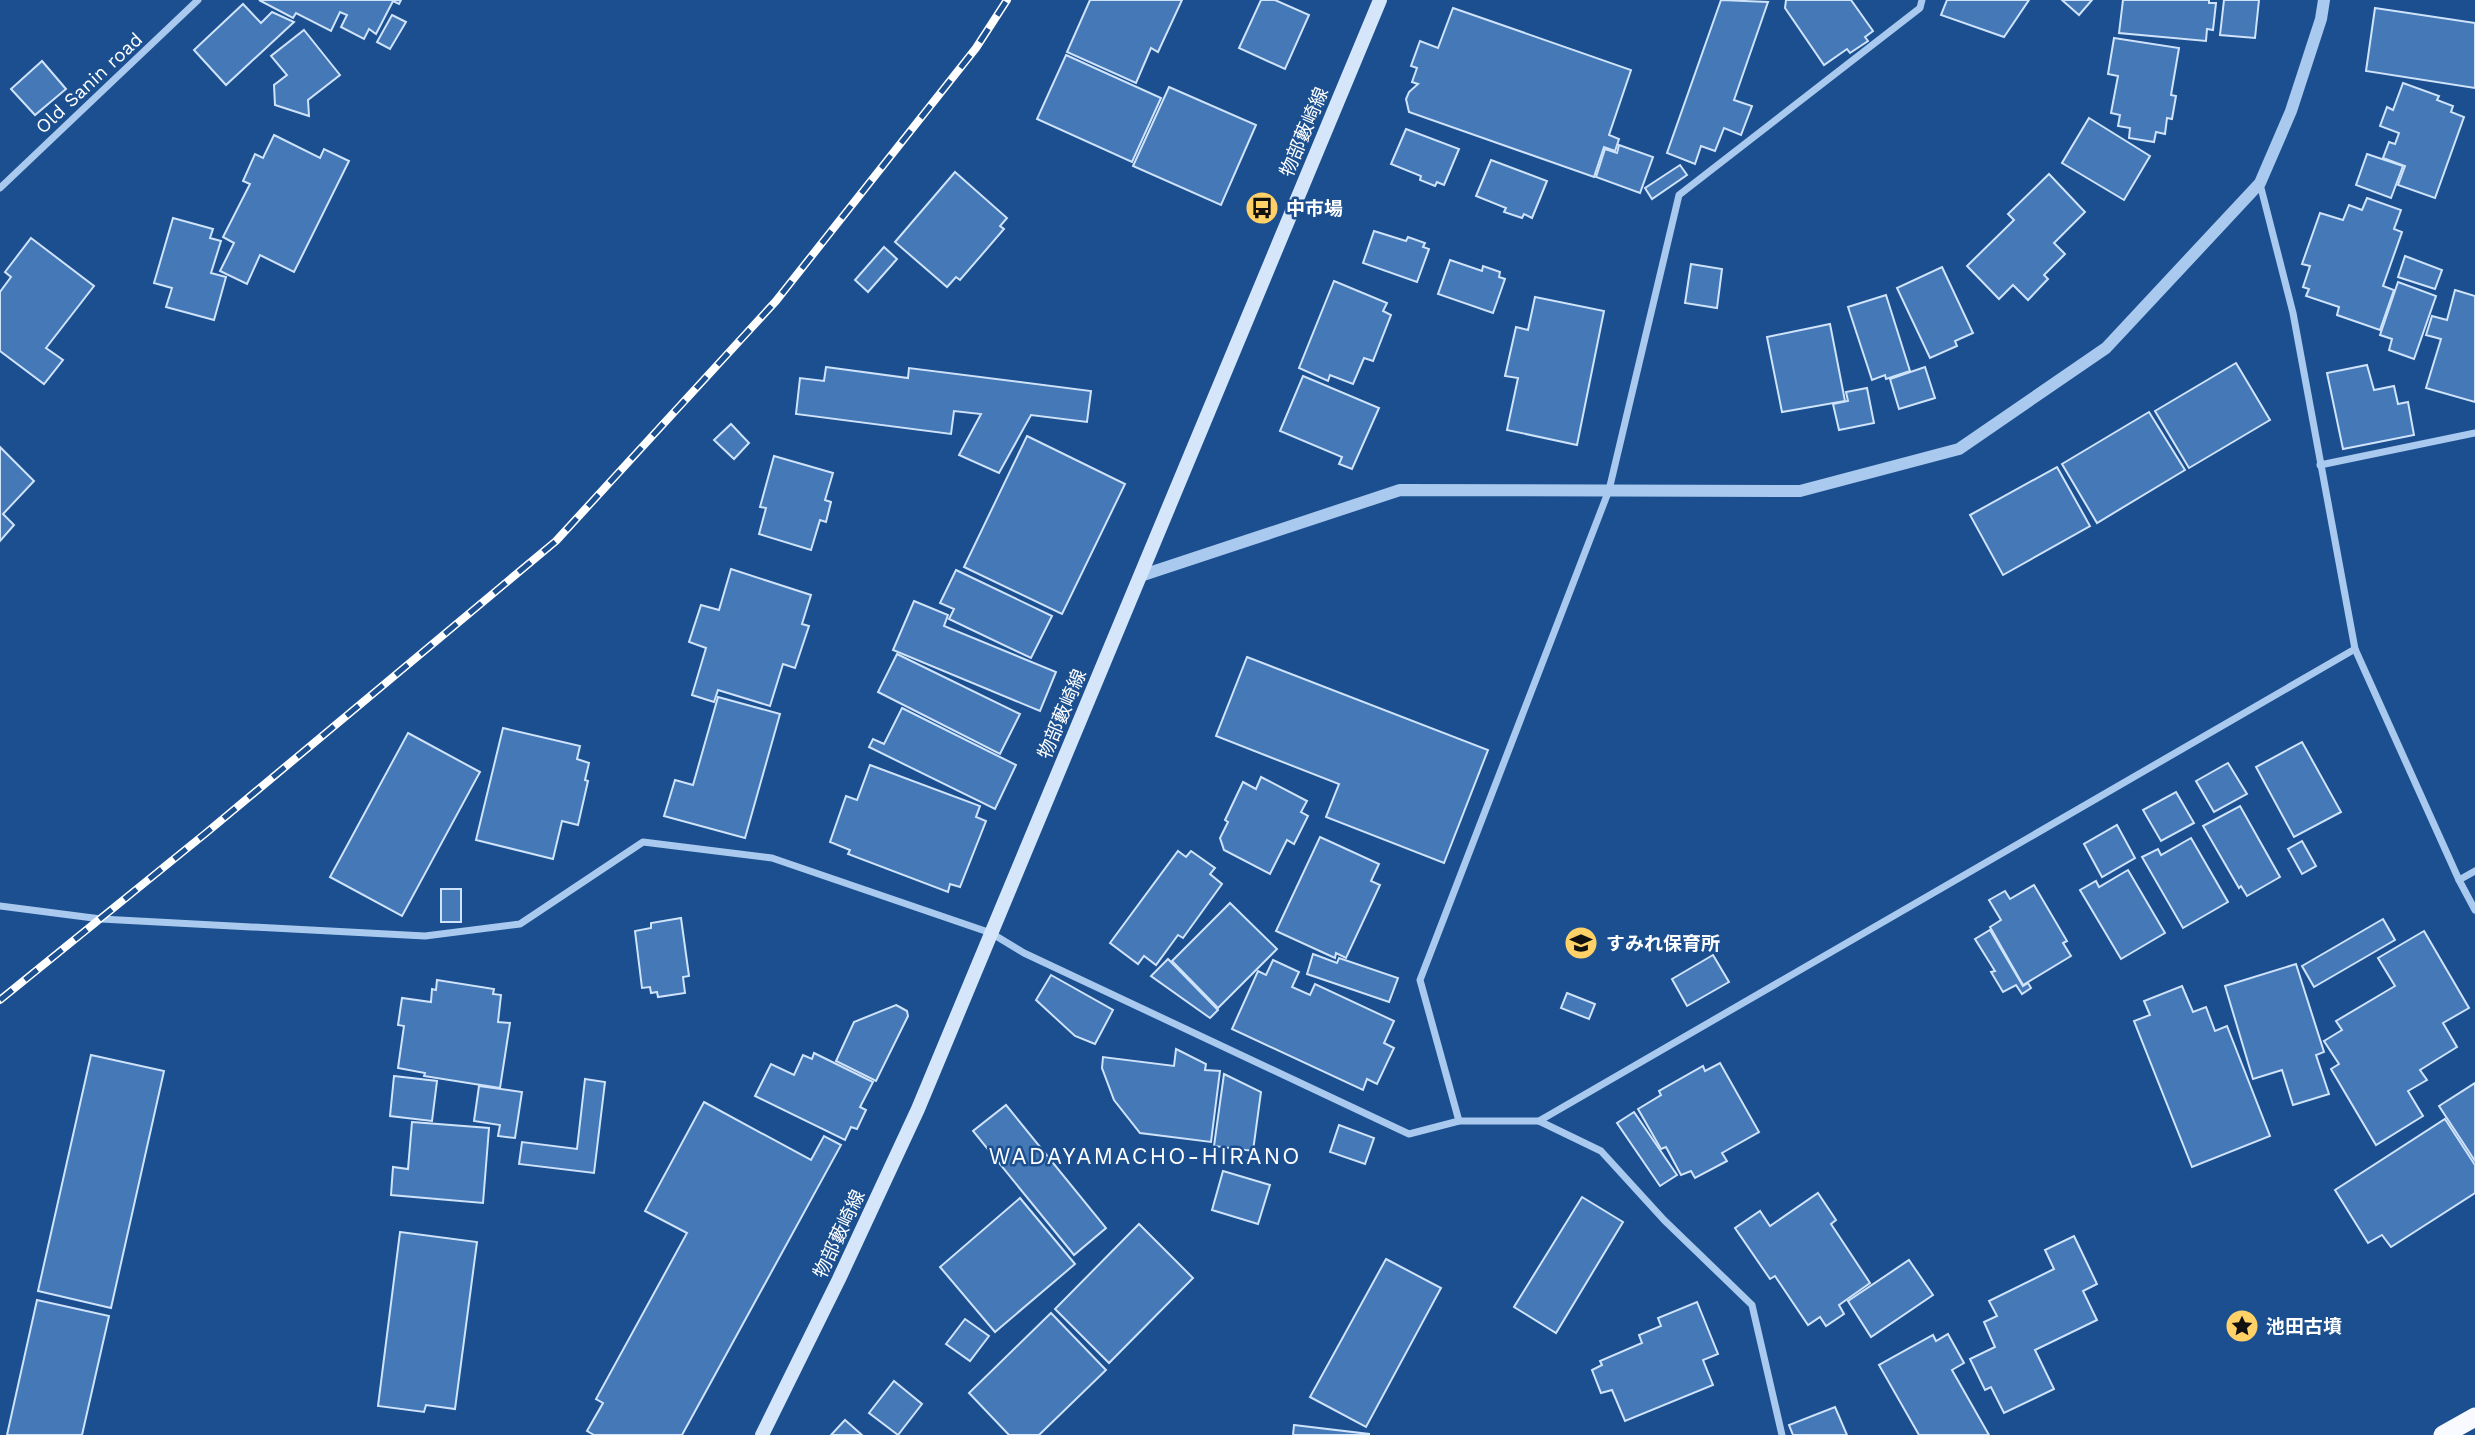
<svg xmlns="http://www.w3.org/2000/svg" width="2475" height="1435" viewBox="0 0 2475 1435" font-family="'Work Sans','Noto Sans JP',sans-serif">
  <rect width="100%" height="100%" fill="#1b4f8f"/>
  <g fill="#4478b7" stroke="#cfe3fa" stroke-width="2">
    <polygon points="259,0 401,0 399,4 393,1 376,34 369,29 364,39 341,27 347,15 340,12 331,31 296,13 293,18"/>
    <polygon points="1090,0 1182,0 1158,52 1151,48 1136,83 1067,52"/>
    <polygon points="1261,0 1275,0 1309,15 1285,69 1239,48"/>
    <polygon points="1721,0 1768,2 1734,100 1752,106 1741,135 1724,128 1715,151 1701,146 1695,164 1667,153"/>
    <polygon points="1786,0 1851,0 1873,31 1865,37 1868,41 1850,53 1847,49 1824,65 1785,8"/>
    <polygon points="1947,0 2029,0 2004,37 1941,15"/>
    <polygon points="2062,0 2092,0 2079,15"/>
    <polygon points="2123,0 2209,0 2209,3 2216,3 2213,30 2207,29 2206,41 2119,33"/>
    <polygon points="2224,0 2259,0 2255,38 2220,35"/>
    <polygon points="243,4 261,23 272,12 294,22 226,85 194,50"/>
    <polygon points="1453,8 1631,70 1609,135 1619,139 1615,151 1604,147 1594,177 1409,112 1406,99 1409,92 1418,84 1412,82 1417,68 1411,66 1420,41 1438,48"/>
    <polygon points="2375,8 2475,23 2475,88 2366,71"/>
    <polygon points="392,15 406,22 390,49 377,42"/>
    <polygon points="304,30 340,75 308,100 309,116 275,105 274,85 287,75 271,56"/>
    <polygon points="2114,38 2179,48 2171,95 2176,96 2172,119 2167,118 2165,134 2156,132 2154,142 2129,138 2130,128 2118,126 2120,115 2111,113 2118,76 2108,74"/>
    <polygon points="1066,55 1161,98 1132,162 1037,119"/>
    <polygon points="42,61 66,89 35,115 11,89"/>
    <polygon points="2403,83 2439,96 2437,100 2453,106 2451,112 2464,117 2435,198 2398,185 2405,166 2383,158 2389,142 2395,144 2399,133 2380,126 2387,107 2393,110"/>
    <polygon points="1169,87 1256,125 1221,205 1133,166"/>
    <polygon points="2089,118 2150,156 2124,200 2062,163"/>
    <polygon points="1406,129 1459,149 1444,185 1437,182 1435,186 1420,180 1421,176 1391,164"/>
    <polygon points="274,135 320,158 324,149 349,161 294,272 260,255 247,284 220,271 234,243 223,237 250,184 243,181 255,154 263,158"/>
    <polygon points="1619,145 1653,157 1640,193 1596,177 1605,149 1617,153"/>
    <polygon points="2367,154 2403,166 2391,198 2356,185"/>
    <polygon points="1491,160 1547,181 1532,218 1524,214 1522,218 1504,212 1506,208 1476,196"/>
    <polygon points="1680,165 1687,175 1652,199 1645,188"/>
    <polygon points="955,172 1007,218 1000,226 1004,229 960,280 956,277 947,287 895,242"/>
    <polygon points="2049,174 2085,212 2054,243 2065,254 2044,275 2048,279 2028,300 2013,285 1999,299 1967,266 2014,220 2008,214"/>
    <polygon points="2367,198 2401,210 2394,229 2402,232 2383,286 2394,290 2380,330 2337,315 2339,307 2306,296 2309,289 2303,287 2310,266 2302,264 2320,213 2343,220 2349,205 2362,210"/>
    <polygon points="173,218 213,229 210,238 221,241 211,273 226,277 214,320 166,307 172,288 154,283"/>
    <polygon points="1374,231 1406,241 1408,237 1425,243 1423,247 1429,249 1417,282 1363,263"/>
    <polygon points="31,238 94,286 46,348 63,360 44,384 0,351 0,292 11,277 5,272"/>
    <polygon points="884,247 897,259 868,292 855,280"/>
    <polygon points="2405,256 2442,270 2435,289 2398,277"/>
    <polygon points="1450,260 1482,271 1483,266 1500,272 1499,277 1505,279 1493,313 1438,294"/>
    <polygon points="1691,264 1722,269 1717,308 1685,303"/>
    <polygon points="1942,267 1973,333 1955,341 1957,346 1930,358 1897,288"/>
    <polygon points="1334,281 1387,303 1383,311 1391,315 1373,361 1364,358 1353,384 1330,375 1328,381 1299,368"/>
    <polygon points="2398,282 2436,296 2414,359 2389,350 2392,339 2380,335"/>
    <polygon points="2455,290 2475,296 2475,402 2426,388 2441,339 2426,335 2432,316 2447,320"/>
    <polygon points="1886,295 1910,371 1886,379 1885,375 1872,380 1848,307"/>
    <polygon points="1535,297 1604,311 1577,445 1507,430 1518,378 1505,376 1516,327 1528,330"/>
    <polygon points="1830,324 1845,401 1782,412 1767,337"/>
    <polygon points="2236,363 2270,420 2189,468 2155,411"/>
    <polygon points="2367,365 2374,390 2394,386 2398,404 2408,402 2414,435 2343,449 2327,373"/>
    <polygon points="826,367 908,378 909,368 1091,391 1087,422 1031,415 999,473 959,455 981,414 954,411 951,434 796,414 800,378 824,381"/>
    <polygon points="1925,367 1935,398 1899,409 1890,379"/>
    <polygon points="1303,376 1379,408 1352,469 1339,464 1342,457 1280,431"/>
    <polygon points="1867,388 1874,423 1839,430 1833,404 1848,401 1846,392"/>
    <polygon points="2149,412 2185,470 2097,523 2062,464"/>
    <polygon points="731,424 749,443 734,459 714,440"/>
    <polygon points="1027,436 1125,484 1062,614 964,567"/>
    <polygon points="0,447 34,481 3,514 14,525 0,541"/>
    <polygon points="774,456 833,473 825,500 831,502 826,522 820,520 811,550 759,534 766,508 760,507"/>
    <polygon points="2057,467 2090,526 2003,575 1970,515"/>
    <polygon points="731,569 811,595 802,624 809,626 795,668 783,664 770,706 718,690 714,702 692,695 706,648 689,642 701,605 719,610"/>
    <polygon points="956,570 1052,616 1031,658 949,619 954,609 940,603"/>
    <polygon points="914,601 948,615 944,626 1056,672 1040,711 893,650"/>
    <polygon points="897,654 1020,714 1000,754 878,692"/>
    <polygon points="1247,657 1488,750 1444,863 1326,817 1339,784 1216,736"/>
    <polygon points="718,697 780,714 745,838 664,816 675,780 693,785"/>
    <polygon points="902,708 1016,765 995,809 869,747 873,739 884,744"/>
    <polygon points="503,728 580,746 577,759 589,763 585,780 588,781 578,825 562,821 553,859 476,840"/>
    <polygon points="408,733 480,772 402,916 330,877"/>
    <polygon points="2302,742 2341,812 2294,837 2256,767"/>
    <polygon points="2228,763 2247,794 2214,812 2196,781"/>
    <polygon points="870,765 980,806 976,817 986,821 960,887 950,884 948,892 848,854 850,850 830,842 846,796 857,800"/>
    <polygon points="1261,777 1307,801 1301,812 1308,816 1294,844 1287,840 1270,874 1224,850 1220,838 1228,822 1225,820 1243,782 1256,789"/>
    <polygon points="2176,792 2194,823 2161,841 2143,810"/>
    <polygon points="2240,806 2280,877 2247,896 2241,886 2239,888 2203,826"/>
    <polygon points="2117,825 2135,858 2102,877 2084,844"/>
    <polygon points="1320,837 1379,864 1371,881 1380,885 1346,958 1336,953 1335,958 1276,931"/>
    <polygon points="2191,838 2228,902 2183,928 2142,857 2158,849 2161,855"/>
    <polygon points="2302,841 2316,866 2302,874 2288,849"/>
    <polygon points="1178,851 1186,857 1191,851 1215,868 1210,874 1222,884 1183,938 1178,935 1156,965 1144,956 1138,964 1110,943"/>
    <polygon points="2128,870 2165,933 2121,959 2080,890 2096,881 2099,887"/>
    <polygon points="2034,885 2067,941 2063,943 2071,956 2023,985 1990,927 2001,920 1989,900 2005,891 2010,899"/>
    <rect x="441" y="889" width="20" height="33"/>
    <polygon points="1230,903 1277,949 1218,1008 1172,961"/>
    <polygon points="681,918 689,976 683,977 685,993 658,997 657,992 651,993 650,987 642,988 635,931 651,928 651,923"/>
    <polygon points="2383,919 2395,940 2314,987 2302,966"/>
    <polygon points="1990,930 2023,986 2028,983 2031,988 2022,994 2016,985 2003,992 1991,972 1995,971 1975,939"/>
    <polygon points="2424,931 2469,1008 2443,1023 2457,1047 2420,1070 2427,1080 2408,1091 2423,1116 2376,1145 2331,1069 2339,1064 2324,1041 2342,1030 2336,1021 2395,986 2378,958"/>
    <polygon points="1313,954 1337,963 1339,958 1398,978 1389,1002 1307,974"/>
    <polygon points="1713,955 1729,982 1687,1006 1672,979"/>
    <polygon points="1168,959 1218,1010 1210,1018 1151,976"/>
    <polygon points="1273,960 1299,972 1292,987 1310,995 1315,984 1394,1021 1384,1043 1394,1048 1377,1084 1367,1079 1363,1090 1232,1029 1258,971 1266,975"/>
    <polygon points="2296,964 2324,1052 2316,1055 2329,1094 2293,1105 2282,1070 2253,1079 2225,986"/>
    <polygon points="1051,975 1113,1010 1095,1044 1075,1036 1036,1000"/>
    <polygon points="437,980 494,989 493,994 501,995 498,1022 510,1023 500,1088 424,1076 425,1073 398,1068 404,1026 398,1025 402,998 431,1002 432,989 436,990"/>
    <polygon points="2182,986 2193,1012 2206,1007 2215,1031 2227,1026 2270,1136 2192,1167 2134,1021 2150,1015 2144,1001"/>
    <polygon points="1567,993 1595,1004 1589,1019 1561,1008"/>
    <polygon points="896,1005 907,1011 908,1016 876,1081 836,1061 854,1022"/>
    <polygon points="1176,1049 1206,1064 1205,1070 1220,1071 1211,1142 1140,1133 1114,1100 1102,1068 1103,1057 1174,1066"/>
    <polygon points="814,1053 873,1082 860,1107 866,1110 857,1129 851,1127 845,1140 755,1096 771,1064 794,1075 803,1055 812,1059"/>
    <polygon points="91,1055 164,1071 111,1308 38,1291"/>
    <polygon points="1720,1063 1759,1132 1722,1153 1727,1161 1695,1178 1691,1171 1681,1175 1666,1147 1661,1149 1638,1109 1661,1095 1659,1091 1703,1066 1705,1071"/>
    <polygon points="1224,1074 1261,1092 1253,1151 1214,1146"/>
    <polygon points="394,1076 437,1081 432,1121 390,1116"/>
    <polygon points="585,1079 605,1082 594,1173 519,1164 522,1142 577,1149"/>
    <polygon points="2475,1083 2475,1161 2439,1106"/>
    <polygon points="479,1086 522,1092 515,1138 498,1136 500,1125 474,1121"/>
    <polygon points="704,1102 811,1160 824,1136 841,1145 682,1435 594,1435 587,1431 603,1403 596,1399 687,1233 645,1211"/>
    <polygon points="1006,1105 1106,1228 1074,1255 973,1131"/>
    <polygon points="1634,1112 1677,1175 1660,1186 1617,1123"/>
    <polygon points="2445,1119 2475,1165 2475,1193 2391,1247 2382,1235 2368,1243 2335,1190"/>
    <polygon points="412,1122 489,1128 483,1203 391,1195 393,1167 408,1169"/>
    <polygon points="1339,1125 1374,1138 1365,1164 1330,1152"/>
    <polygon points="1223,1171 1270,1185 1258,1224 1212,1210"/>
    <polygon points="1818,1193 1836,1220 1831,1224 1870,1283 1839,1305 1844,1314 1826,1326 1820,1317 1808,1325 1775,1276 1770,1279 1735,1228 1760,1211 1770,1226"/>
    <polygon points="1582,1197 1623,1222 1556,1333 1514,1307"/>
    <polygon points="1020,1198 1075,1264 995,1332 940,1267"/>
    <polygon points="1139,1224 1193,1278 1109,1363 1055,1309"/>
    <polygon points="400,1232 477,1242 455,1409 426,1405 424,1412 378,1406"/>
    <polygon points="2074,1236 2097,1284 2083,1291 2097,1320 2035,1350 2054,1389 2004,1413 1991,1387 1985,1390 1970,1359 1995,1347 1984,1322 1997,1316 1989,1301 2054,1269 2045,1250"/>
    <polygon points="1386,1259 1441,1288 1366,1427 1310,1397"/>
    <polygon points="1909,1260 1933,1295 1871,1337 1848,1301"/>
    <polygon points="37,1300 109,1316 82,1435 7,1435"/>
    <polygon points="1697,1302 1718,1354 1703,1360 1713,1385 1625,1421 1612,1390 1601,1393 1592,1370 1602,1365 1600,1361 1642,1343 1639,1335 1661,1326 1658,1318"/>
    <polygon points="1051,1313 1106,1370 1039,1435 1009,1435 969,1393"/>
    <polygon points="965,1319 989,1336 970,1361 946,1344"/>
    <polygon points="1948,1334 1964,1363 1952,1370 1989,1435 1919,1435 1879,1365 1933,1335 1936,1341"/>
    <polygon points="894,1381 922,1404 898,1435 869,1413"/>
    <polygon points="1835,1407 1847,1435 1793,1435 1789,1425"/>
    <polygon points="845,1420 862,1435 831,1435"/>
    <polygon points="1294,1425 1369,1434 1369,1435 1293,1435"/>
  </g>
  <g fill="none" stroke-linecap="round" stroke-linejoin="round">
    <g stroke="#a9c9ee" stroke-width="7">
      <polyline points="2260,184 2293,313 2355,649 2459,880 2475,910"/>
      <polyline points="0,188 198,0"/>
      <polyline points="2320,465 2475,433"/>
      <polyline points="2459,880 2475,871"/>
      <polyline points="0,906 101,919 425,936 520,924 643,842 772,858 991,933 1024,953 1409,1134 1459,1121 1539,1121 1601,1151 1664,1220 1752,1305 1782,1435"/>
      <polyline points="1459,1121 1420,980 1609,490 1679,195 1920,8 1922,0"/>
      <polyline points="1539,1121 2355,649"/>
    </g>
    <polyline stroke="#a9c9ee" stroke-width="12" points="1140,576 1400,490 1800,491 1959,449 2106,348 2260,183 2291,111 2321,19 2324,0"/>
    <polyline stroke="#d6e6fa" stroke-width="14" points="762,1435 839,1279 918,1109 1380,0"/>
    <polyline stroke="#f8faff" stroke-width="19" points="2443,1435 2475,1417"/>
    <defs>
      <polyline id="rail" points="0,1000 206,833 556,541 776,301 976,48 1007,0"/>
    </defs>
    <use href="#rail" stroke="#fff" stroke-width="8"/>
    <use href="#rail" stroke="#1b4f8f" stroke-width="5" stroke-dasharray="16" stroke-linecap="butt"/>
  </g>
  <defs>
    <symbol id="bus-disc" viewBox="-11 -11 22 22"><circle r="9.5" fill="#ffd166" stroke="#1b4f8f"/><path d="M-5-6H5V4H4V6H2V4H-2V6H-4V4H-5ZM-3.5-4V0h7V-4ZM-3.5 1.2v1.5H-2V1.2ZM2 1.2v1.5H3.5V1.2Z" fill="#111"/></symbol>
    <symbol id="school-disc" viewBox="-11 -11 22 22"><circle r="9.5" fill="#ffd166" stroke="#1b4f8f"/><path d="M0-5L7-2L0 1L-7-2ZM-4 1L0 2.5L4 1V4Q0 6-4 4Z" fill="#111"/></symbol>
    <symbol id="sight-disc" viewBox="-11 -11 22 22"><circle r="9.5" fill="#ffd166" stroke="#1b4f8f"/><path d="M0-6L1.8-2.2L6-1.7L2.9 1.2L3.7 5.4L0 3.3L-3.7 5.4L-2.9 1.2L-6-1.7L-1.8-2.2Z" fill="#111"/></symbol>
  </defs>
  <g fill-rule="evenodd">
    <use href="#bus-disc" x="1243" y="189" width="38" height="38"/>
    <use href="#school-disc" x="1562" y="924" width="38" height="38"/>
    <use href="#sight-disc" x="2223" y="1307" width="38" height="38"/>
  </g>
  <g text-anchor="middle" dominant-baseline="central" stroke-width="5" stroke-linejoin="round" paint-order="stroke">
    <g font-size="19" fill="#fff" stroke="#1b4f8f">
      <text transform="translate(89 83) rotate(-43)">Old Sanin road</text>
      <text transform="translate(1304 132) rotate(-67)">物部藪崎線</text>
      <text transform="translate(1062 714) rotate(-67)">物部藪崎線</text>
      <text transform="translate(839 1234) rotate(-65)">物部藪崎線</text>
    </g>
    <g font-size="19" font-weight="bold" fill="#fff" stroke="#1b4f8f" text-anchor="start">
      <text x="1286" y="208">中市場</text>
      <text x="1606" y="943">すみれ保育所</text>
      <text x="2266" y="1326">池田古墳</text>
    </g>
    <g font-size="23" letter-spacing="2" fill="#fff" stroke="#1b4f8f">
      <text x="1145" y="1156">WADAYAMACHO-HIRANO</text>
    </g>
  </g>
</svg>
